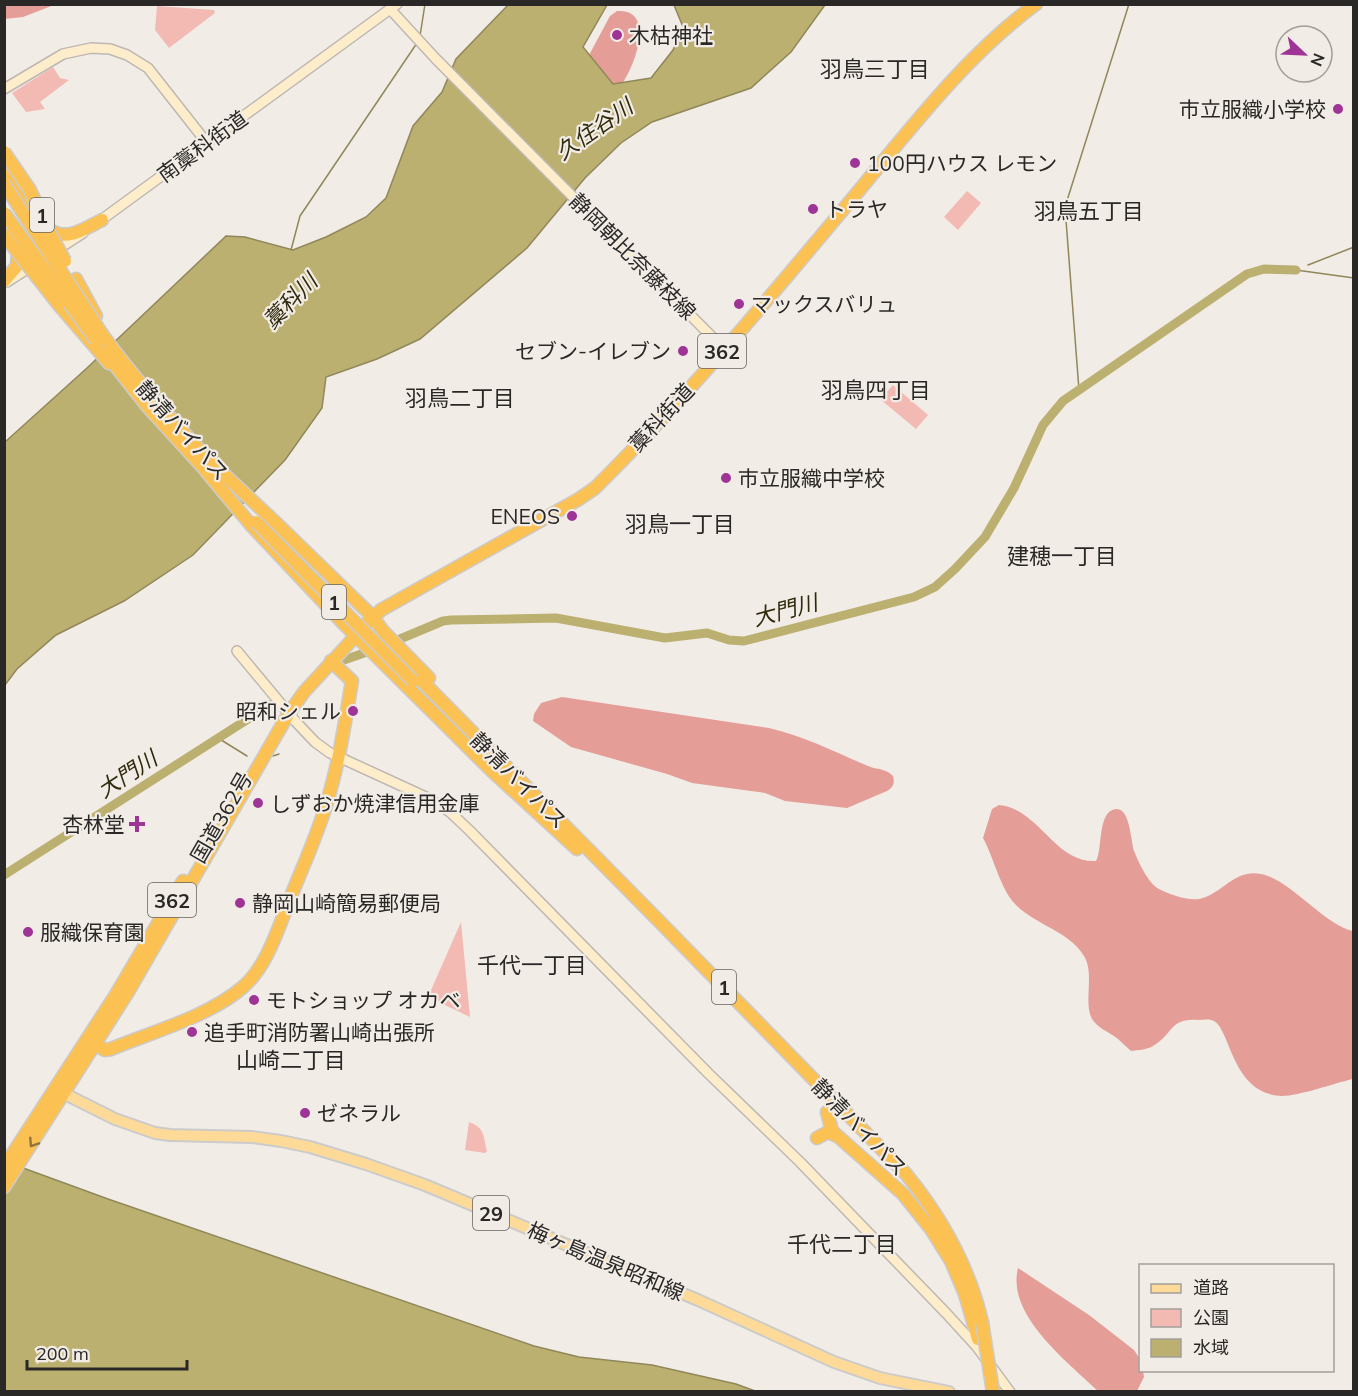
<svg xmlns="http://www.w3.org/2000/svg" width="1358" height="1396" viewBox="0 0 1358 1396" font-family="Mulish,'Noto Sans JP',sans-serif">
  <rect width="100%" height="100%" fill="#f2ece7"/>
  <g fill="#f3bab4">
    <polygon points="157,6 214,10 215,13 169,48 155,30"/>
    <polygon points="53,67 60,78 69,80 40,102 45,109 26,112 12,93"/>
    <polygon points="967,191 981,203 958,230 944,217"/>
    <polygon points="893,385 928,415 916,429 880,399"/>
    <polygon points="461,922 470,1017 428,997"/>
    <path d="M469,1122C485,1128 483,1135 487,1151L485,1153L465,1150Z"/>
  </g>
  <g fill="#e49e97">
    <polygon points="4,5 5,4 54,5 23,17 5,19"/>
    <path d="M617,11C659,8 632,75 617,90L588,57L610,16Z"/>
    <path d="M562,697L769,728C804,736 835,752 868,766C877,770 886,768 893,776C895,784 893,787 887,791L847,808L785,801L765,793L692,783L667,774L571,747L533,721L534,714L541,703Z"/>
    <path d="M999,805C1040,809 1054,863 1096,861C1103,849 1097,811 1116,809C1130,807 1131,842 1134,851C1139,863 1148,883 1159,889C1169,894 1187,901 1199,899C1222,895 1233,869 1261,874C1290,879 1324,925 1353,931V1079C1335,1083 1299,1096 1282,1096C1229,1094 1231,1023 1211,1020C1207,1019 1202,1020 1198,1020C1169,1018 1174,1034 1153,1046C1147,1050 1137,1050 1131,1051C1125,1046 1120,1040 1114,1036C1106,1031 1097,1027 1092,1019C1083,1002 1095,974 1084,956C1069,931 1035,925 1015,904C1000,888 994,858 983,838L992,809Z"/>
    <path d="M1018,1268L1089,1315L1134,1350L1140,1359V1370L1143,1371L1144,1377L1137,1391H1098C1068,1362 1006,1315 1018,1268Z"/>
  </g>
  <g fill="#bbb070" stroke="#90875a" stroke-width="1.5">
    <polygon points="508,5 607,5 583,47 613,84 651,78 673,50 683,27 674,5 825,5 791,52 751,88 652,122 621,143 585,178 527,248 420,339 377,359 326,377 322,408 285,460 193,555 124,601 56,635 17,669 5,685 5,442 87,368 226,236 245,237 293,250 326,237 366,217 386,198 413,126 442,92 456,59"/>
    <polygon points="4,1161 108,1199 534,1346 579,1357 652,1365 736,1384 755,1391 5,1391"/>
  </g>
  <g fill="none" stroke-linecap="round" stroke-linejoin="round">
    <g stroke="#90875a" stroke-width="1.5">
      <polyline points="420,36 425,4"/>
      <polyline points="291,250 300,216 417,43"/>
      <polyline points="1308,265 1354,247"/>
      <polyline points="1296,270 1354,278"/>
      <polyline points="1079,390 1065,207 1129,4"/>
      <polyline points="218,738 247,756"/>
      <polyline points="273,756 279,754"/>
    </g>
    <g stroke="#bbb070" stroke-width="9">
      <polyline points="400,639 443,621 451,620 556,618 665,638 707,633 729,640 744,641 914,597 935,587 955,569 985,537 1014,488 1043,425 1063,401 1247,274 1264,269 1296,270"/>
      <polyline points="341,661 370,651"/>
      <polyline points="4,875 270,705"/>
    </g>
    <defs>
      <g id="secondary">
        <polyline points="390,9 436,59 724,349"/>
        <polyline points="4,89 63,54 91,48 110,49 127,55 148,68 207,143"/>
        <polyline points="97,223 397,4"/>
        <polyline points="7,282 83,233"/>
        <polyline points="237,651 296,722 315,742 330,753 428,798 450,812 470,831 708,1073 800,1162 946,1313 977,1347 1010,1392"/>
      </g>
      <polyline id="primary" points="57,1090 115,1119 155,1133 170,1135 252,1137 281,1141 310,1147 366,1164 425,1185 579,1250 698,1300 834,1362 880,1378 949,1392"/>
      <g id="highway">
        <polyline points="4,168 37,213"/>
        <polyline points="4,226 16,244"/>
        <path d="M50,230C68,242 85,228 102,220"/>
        <polyline points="76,279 96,316"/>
        <polyline points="4,281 17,266 18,248"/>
        <polyline points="59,305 109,363"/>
        <path d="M102,334C137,383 179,428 220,472"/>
        <polyline points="107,355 148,407 211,476"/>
        <polyline points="215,466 274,521 373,617 383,631 429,678"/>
        <polyline points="206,471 251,525 346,626 492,771 577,849"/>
        <path d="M418,677L657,919L906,1174C942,1218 969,1267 982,1322"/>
        <path d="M95,1044L105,1050L111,1049C152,1032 210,1016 243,987C266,967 277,932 288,904C301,870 317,837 327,802C339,763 345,722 352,681L331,661"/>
        <polyline points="827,1112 832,1131 903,1194 931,1229 951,1261 965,1294 978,1339"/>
        <polyline points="817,1138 828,1132 837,1136"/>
        <polyline points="4,1167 115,996 183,881"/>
        <path d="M4,1187L128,992L289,713L304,692L351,641L355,634L381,610L579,499L595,488C687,397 770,297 852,199C909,131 964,57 1036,4"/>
      </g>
    </defs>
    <use href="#secondary" stroke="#beb8b4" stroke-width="12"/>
    <use href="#primary" stroke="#cccbcb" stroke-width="14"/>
    <use href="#highway" stroke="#cccbcb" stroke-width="15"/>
    <use href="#secondary" stroke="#feedcb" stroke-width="9"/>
    <use href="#primary" stroke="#fdda98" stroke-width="10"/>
    <use href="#highway" stroke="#fbc253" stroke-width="12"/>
    <defs>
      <g id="highway-bridge">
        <polyline points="4,152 30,190 47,228 65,261"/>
        <polyline points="4,184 102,334"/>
        <polyline points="4,213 96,340"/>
        <polyline points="4,235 59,305"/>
        <polyline points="256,522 413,681"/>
        <polyline points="982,1322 993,1392"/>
      </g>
    </defs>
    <use href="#highway-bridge" stroke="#cccbcb" stroke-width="15" stroke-linecap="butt"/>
    <use href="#highway-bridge" stroke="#fbc253" stroke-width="12"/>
  </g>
  <defs><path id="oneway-chevron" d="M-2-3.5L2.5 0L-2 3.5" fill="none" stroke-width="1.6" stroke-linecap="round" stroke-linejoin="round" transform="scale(1.5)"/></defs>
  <use stroke="#92753c" href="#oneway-chevron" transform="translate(33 1143) rotate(123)"/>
  <g fill="#9e3496" stroke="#f2ece7" stroke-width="2">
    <circle cx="617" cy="35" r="6"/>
    <circle cx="1338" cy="109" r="6"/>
    <circle cx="855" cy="163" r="6"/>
    <circle cx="813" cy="209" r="6"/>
    <circle cx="739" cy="304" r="6"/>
    <circle cx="683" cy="351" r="6"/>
    <circle cx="726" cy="478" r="6"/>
    <circle cx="572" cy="516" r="6"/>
    <circle cx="353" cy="711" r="6"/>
    <circle cx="258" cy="803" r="6"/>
    <path d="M134 815h6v6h6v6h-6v6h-6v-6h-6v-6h6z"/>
    <circle cx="240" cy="903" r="6"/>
    <circle cx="28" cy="932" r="6"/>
    <circle cx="254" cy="1000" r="6"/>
    <circle cx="192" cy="1032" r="6"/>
    <circle cx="305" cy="1113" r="6"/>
  </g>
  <g text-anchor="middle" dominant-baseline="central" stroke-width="4.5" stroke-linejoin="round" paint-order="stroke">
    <g fill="#f2ece7" stroke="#666360" stroke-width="1.5">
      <rect x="30" y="198" width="24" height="34" rx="4.5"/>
      <rect x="698" y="334" width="48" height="34" rx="4.5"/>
      <rect x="322" y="585" width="24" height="34" rx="4.5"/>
      <rect x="148" y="883" width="48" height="34" rx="4.5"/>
      <rect x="712" y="970" width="24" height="34" rx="4.5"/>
      <rect x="473" y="1196" width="36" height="34" rx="4.5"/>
    </g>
    <g font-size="20" font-weight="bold" fill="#2a2826">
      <text x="42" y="215">1</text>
      <text x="722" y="351">362</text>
      <text x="334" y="602">1</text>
      <text x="172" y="900">362</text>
      <text x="724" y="987">1</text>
      <text x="491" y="1213">29</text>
    </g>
    <g font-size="21" fill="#2a2826" stroke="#f2ece7" text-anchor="start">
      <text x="629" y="35">木枯神社</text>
      <text x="1326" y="109" text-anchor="end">市立服織小学校</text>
      <text x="867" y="163">100円ハウス レモン</text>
      <text x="825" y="209">トラヤ</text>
      <text x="751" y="304">マックスバリュ</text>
      <text x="671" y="351" text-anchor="end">セブン-イレブン</text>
      <text x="738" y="478">市立服織中学校</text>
      <text x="560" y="516" text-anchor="end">ENEOS</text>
      <text x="341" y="711" text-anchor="end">昭和シェル</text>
      <text x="270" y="803">しずおか焼津信用金庫</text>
      <text x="125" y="824" text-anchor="end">杏林堂</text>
      <text x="252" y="903">静岡山崎簡易郵便局</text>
      <text x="40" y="932">服織保育園</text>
      <text x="266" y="1000">モトショップ オカベ</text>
      <text x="204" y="1032">追手町消防署山崎出張所</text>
      <text x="317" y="1113">ゼネラル</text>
    </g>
    <g font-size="21" fill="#2a2826" stroke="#f2ece7">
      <text transform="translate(202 146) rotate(-36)">南藁科街道</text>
      <text transform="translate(633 256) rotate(45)">静岡朝比奈藤枝線</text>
      <text transform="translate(661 417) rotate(-47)">藁科街道</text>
      <text transform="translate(183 430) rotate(48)">静清バイパス</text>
      <text transform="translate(519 780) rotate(45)">静清バイパス</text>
      <text transform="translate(221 817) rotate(-60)">国道362号</text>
      <text transform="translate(860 1127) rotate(46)">静清バイパス</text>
      <text transform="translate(606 1261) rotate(23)">梅ヶ島温泉昭和線</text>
    </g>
    <g font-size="22" fill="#2a2826" stroke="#f2ece7">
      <text x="875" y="69">羽鳥三丁目</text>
      <text x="1089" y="211">羽鳥五丁目</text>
      <text x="876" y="390">羽鳥四丁目</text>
      <text x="460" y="398">羽鳥二丁目</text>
      <text x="680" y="524">羽鳥一丁目</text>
      <text x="1062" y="556">建穂一丁目</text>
      <text x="532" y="965">千代一丁目</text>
      <text x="291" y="1060">山崎二丁目</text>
      <text x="842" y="1244">千代二丁目</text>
    </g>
    <g font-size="22" font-style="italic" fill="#2f2a0c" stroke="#f2ece7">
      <text transform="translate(594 129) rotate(-35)">久住谷川</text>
      <text transform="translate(290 301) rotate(-46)">藁科川</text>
      <text transform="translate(785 610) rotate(-15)">大門川</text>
      <text transform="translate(127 774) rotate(-33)">大門川</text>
    </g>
  </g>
  <rect width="1358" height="1396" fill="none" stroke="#2a2826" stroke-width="12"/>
  <rect x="1139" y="1264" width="195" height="108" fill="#f2ece7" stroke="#a29e9a" stroke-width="1.5"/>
  <rect x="1151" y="1284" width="30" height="9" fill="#fdda98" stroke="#a29e9a" stroke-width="1.5"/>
  <text x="1193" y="1294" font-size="18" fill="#2a2826">道路</text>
  <rect x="1151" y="1309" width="30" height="18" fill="#f3bab4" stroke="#a29e9a" stroke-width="1.5"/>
  <text x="1193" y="1324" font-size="18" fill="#2a2826">公園</text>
  <rect x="1151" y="1339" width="30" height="18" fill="#bbb070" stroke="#a29e9a" stroke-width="1.5"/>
  <text x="1193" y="1354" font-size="18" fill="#2a2826">水域</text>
  <g transform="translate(1304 54) rotate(113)"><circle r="28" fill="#f2ece7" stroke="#a29e9a" stroke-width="1.5"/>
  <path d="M0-4.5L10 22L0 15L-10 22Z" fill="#9e3496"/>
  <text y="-9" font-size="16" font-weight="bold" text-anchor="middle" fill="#2a2826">N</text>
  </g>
  <path d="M27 1360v9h160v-9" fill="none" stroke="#2a2826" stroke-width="3"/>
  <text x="36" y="1360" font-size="18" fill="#2a2826" stroke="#f2ece7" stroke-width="4.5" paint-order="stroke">200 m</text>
</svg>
